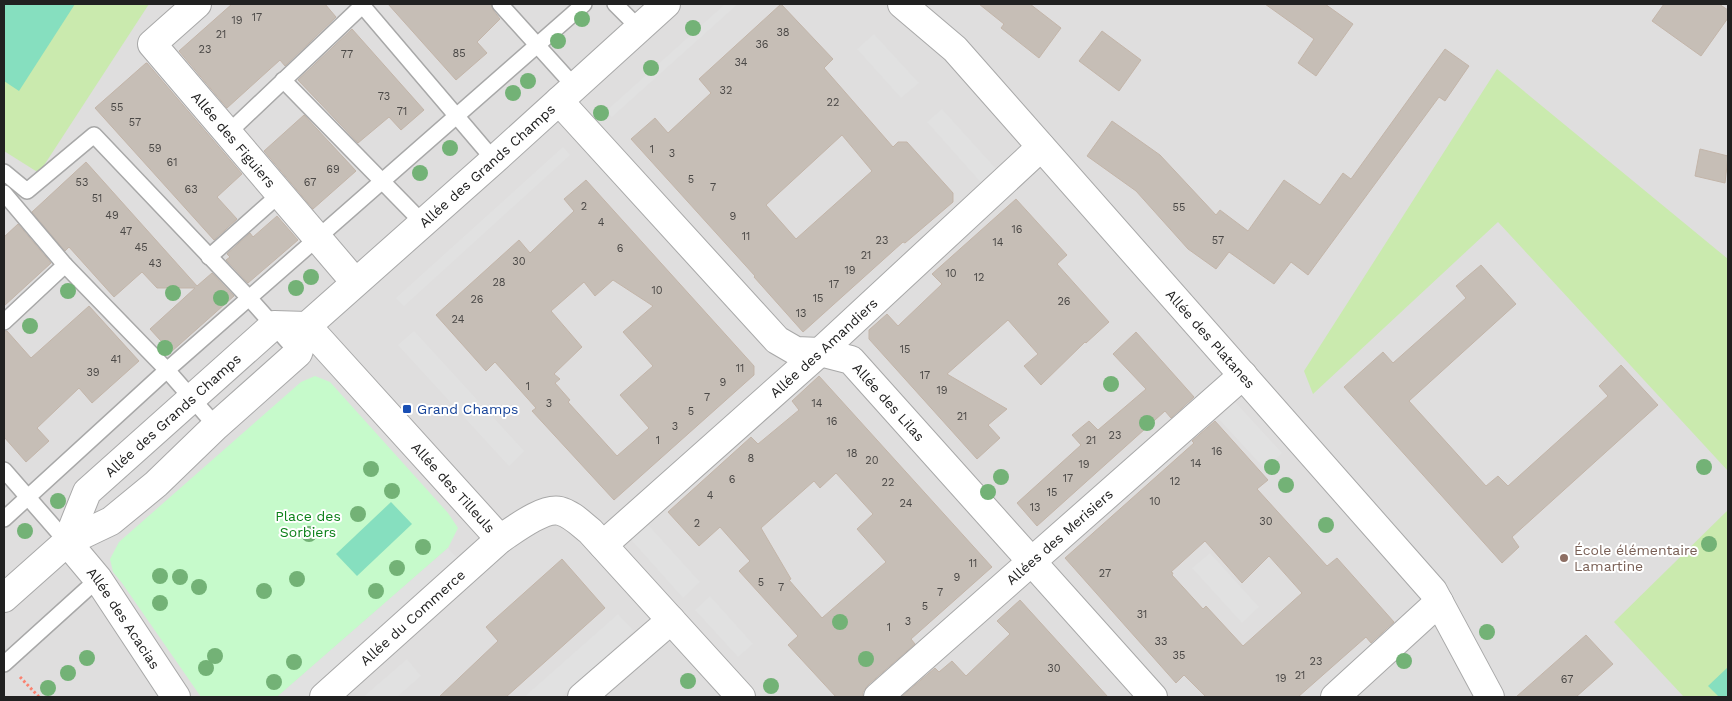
<svg xmlns="http://www.w3.org/2000/svg" width="1732" height="701" viewBox="0 0 1732 701" font-family="'Work Sans',sans-serif">
  <rect width="100%" height="100%" fill="#f1eee7"/>
  <rect fill="#dfdede" x="4" y="4" width="1724" height="693"/>
  <g fill="#caeaae">
    <polygon points="4,4 149,4 39,173 4,151"/>
    <polygon points="1497,69 1728,259 1728,471 1498,222 1313,394 1304,371"/>
    <polygon points="1728,510 1728,697 1684,697 1614,622"/>
  </g>
  <polygon fill="#c6facb" points="315,376 330,382 448,513 458,528 448,548 277,697 201,697 122,583 113,572 110,559 119,542 301,382"/>
  <g fill="#86dfbf">
    <polygon points="4,4 75,4 19,91 4,81"/>
    <polygon points="391,502 412,524 357,576 336,554"/>
    <polygon points="1728,667 1728,697 1719,697 1708,686"/>
  </g>
  <g fill="#e1e1e1">
    <polygon points="725,4 738,4 612,117 606,111"/>
    <polygon points="874,34 919,83 901,98 857,49"/>
    <polygon points="942,109 999,172 984,186 927,122"/>
    <polygon points="563,147 570,155 404,306 396,298"/>
    <polygon points="414,331 524,451 509,466 398,345"/>
    <polygon points="1235,402 1282,453 1265,469 1218,418"/>
    <polygon points="642,518 700,582 683,598 625,533"/>
    <polygon points="448,548 462,563 310,697 277,697"/>
    <polygon points="1210,553 1259,607 1242,623 1192,568"/>
    <polygon points="710,596 753,644 738,657 695,610"/>
    <polygon points="618,614 634,631 561,697 524,697"/>
    <polygon points="407,659 421,676 397,697 363,697"/>
  </g>
  <g fill="#c6beb6" stroke="#c3b5a9" fill-rule="evenodd">
    <polygon points="232,4 325,4 336,17 285,66 280,60 227,108 179,51"/>
    <polygon points="388,4 491,4 493,10 500,19 477,42 487,53 456,80"/>
    <path d="M781,4L833,59L824,68L893,147L898,142H907L953,193V202L905,243L903,242L803,332L754,277L755,276L631,139L655,118L668,133L711,93L699,79ZM842,135L872,171L796,239L766,205Z"/>
    <polygon points="979,4 1030,4 1061,28 1039,58 1001,28 1004,24"/>
    <polygon points="1265,4 1325,4 1353,24 1316,76 1298,63 1314,39"/>
    <polygon points="1664,4 1719,4 1728,10 1728,18 1701,56 1652,21"/>
    <polygon points="352,29 424,110 401,130 389,117 358,143 298,80"/>
    <polygon points="1102,31 1141,60 1119,91 1079,61"/>
    <polygon points="1445,49 1469,66 1445,101 1439,97 1308,275 1291,262 1274,284 1229,252 1216,269 1188,249 1136,191 1087,156 1112,121 1160,155 1216,215 1220,210 1248,231 1284,180 1320,205 1343,173 1351,179"/>
    <polygon points="146,63 147,63 242,174 217,197 237,219 214,240 95,108"/>
    <polygon points="304,115 356,171 313,209 264,151"/>
    <polygon points="1700,149 1728,156 1725,183 1695,176"/>
    <polygon points="86,162 197,286 212,273 234,296 171,352 150,329 195,288 157,288 142,272 114,297 69,247 65,251 32,212"/>
    <path d="M586,180L754,366V375L614,500L532,411L536,408L495,362L486,371L436,315L519,240L530,253L574,211L564,199ZM613,280L653,306L623,332L653,366L620,395L649,428L617,456L568,402L570,400L555,383L560,379L554,374L582,347L551,311L584,282L595,296Z"/>
    <polygon points="1016,199 1067,255 1057,264 1109,322 1086,343 1085,342 1041,385 1024,366 1038,354 1008,320 947,374 1007,409 988,425 1000,438 977,459 869,339 869,330 887,314 898,326 942,284 932,274"/>
    <polygon points="277,216 298,240 248,283 226,260 230,257 227,254 250,233 253,237"/>
    <polygon points="18,224 51,263 4,306 4,237"/>
    <polygon points="1481,265 1516,304 1409,401 1486,486 1498,476 1508,486 1608,396 1599,386 1621,365 1658,405 1512,537 1519,547 1502,563 1344,387 1383,352 1393,363 1466,298 1456,286"/>
    <polygon points="89,306 139,361 92,403 79,388 37,428 49,441 26,462 4,437 4,331 7,331 31,358"/>
    <polygon points="1136,332 1194,397 1171,418 1165,411 1037,526 1017,503 1081,445 1072,435 1089,421 1098,430 1146,389 1113,354"/>
    <path d="M819,376L992,567L911,639L915,644L868,685L863,692V697H836L788,645L798,636L739,571L750,561L720,527L699,546L668,512L751,437L758,444L799,410L792,401ZM836,473L873,514L857,529L886,562L822,618L789,580L791,579L761,528L814,481L820,488Z"/>
    <path d="M1215,421L1268,480L1257,489L1327,566L1337,558L1394,622L1371,643L1366,637L1298,697H1206L1184,675L1176,683L1065,558L1194,443L1192,441ZM1205,541L1242,583L1269,556L1302,593L1243,646L1206,606L1203,609L1172,575L1173,573L1171,572Z"/>
    <polygon points="562,559 605,608 506,697 439,697 498,641 486,627"/>
    <polygon points="1020,600 1108,697 901,697 935,668 939,672 952,661 966,676 1010,634 997,621"/>
    <polygon points="1586,635 1613,664 1576,697 1516,697"/>
  </g>
  <g fill="none" stroke-linecap="round" stroke-linejoin="round">
    <defs>
      <g id="service">
        <polyline points="361,4 494,160"/>
        <polyline points="500,4 575,87"/>
        <polyline points="615,4 639,28"/>
        <polyline points="283,80 423,223"/>
        <polyline points="229,132 364,4"/>
        <polyline points="4,172 27,191 94,135 250,299 298,353"/>
        <polyline points="4,193 65,265 167,370 216,426"/>
        <polyline points="209,257 280,194"/>
        <polyline points="4,322 65,265"/>
        <polyline points="4,470 67,542"/>
        <polyline points="4,519 167,370 584,4"/>
        <polyline points="4,664 98,579"/>
      </g>
      <g id="minor">
        <path id="s1" d="M197,4L152,44L355,282"/>
        <path id="s2" d="M902,4L955,49L1433,591L1490,697"/>
        <path id="s3" d="M559,101L777,340L796,351L820,352L851,360L1153,697"/>
        <path id="s4" d="M307,326L500,539C514,530 543,507 560,511C572,514 581,524 590,531L741,697"/>
        <path id="s5" d="M67,542L87,492L274,325L307,326"/>
        <path id="s6" d="M67,542L98,579L176,697"/>
        <path id="s7" d="M603,545L820,352L1041,147"/>
        <path id="s8" d="M4,598L67,542L111,521L156,484L216,426L298,353L307,326L494,160L666,4"/>
        <path id="s9" d="M324,697L500,539"/>
        <polyline points="582,697 671,620"/>
        <path id="s10" d="M878,697L1243,375"/>
        <polyline points="1335,697 1439,602"/>
      </g>
    </defs>
    <use href="#service" stroke="#a8a8a8" stroke-width="18"/>
    <use href="#minor" stroke="#a8a8a8" stroke-width="30"/>
    <polyline stroke="#fa8270" stroke-width="3" stroke-dasharray="2.5 2.5" stroke-linecap="butt" points="20,677 39,697"/>
    <use href="#service" stroke="#fff" stroke-width="15"/>
    <use href="#minor" stroke="#fff" stroke-width="28"/>
  </g>
  <g fill="#73b276">
    <circle cx="582" cy="19" r="8"/>
    <circle cx="693" cy="28" r="8"/>
    <circle cx="558" cy="41" r="8"/>
    <circle cx="651" cy="68" r="8"/>
    <circle cx="528" cy="81" r="8"/>
    <circle cx="513" cy="93" r="8"/>
    <circle cx="601" cy="113" r="8"/>
    <circle cx="450" cy="148" r="8"/>
    <circle cx="420" cy="173" r="8"/>
    <circle cx="311" cy="277" r="8"/>
    <circle cx="296" cy="288" r="8"/>
    <circle cx="68" cy="291" r="8"/>
    <circle cx="173" cy="293" r="8"/>
    <circle cx="221" cy="298" r="8"/>
    <circle cx="30" cy="326" r="8"/>
    <circle cx="165" cy="348" r="8"/>
    <circle cx="1111" cy="384" r="8"/>
    <circle cx="1147" cy="423" r="8"/>
    <circle cx="1272" cy="467" r="8"/>
    <circle cx="1704" cy="467" r="8"/>
    <circle cx="371" cy="469" r="8"/>
    <circle cx="1001" cy="477" r="8"/>
    <circle cx="1286" cy="485" r="8"/>
    <circle cx="392" cy="491" r="8"/>
    <circle cx="988" cy="492" r="8"/>
    <circle cx="58" cy="501" r="8"/>
    <circle cx="358" cy="514" r="8"/>
    <circle cx="1326" cy="525" r="8"/>
    <circle cx="25" cy="531" r="8"/>
    <circle cx="309" cy="534" r="8"/>
    <circle cx="1709" cy="544" r="8"/>
    <circle cx="423" cy="547" r="8"/>
    <circle cx="397" cy="568" r="8"/>
    <circle cx="160" cy="576" r="8"/>
    <circle cx="180" cy="577" r="8"/>
    <circle cx="297" cy="579" r="8"/>
    <circle cx="199" cy="587" r="8"/>
    <circle cx="264" cy="591" r="8"/>
    <circle cx="376" cy="591" r="8"/>
    <circle cx="160" cy="603" r="8"/>
    <circle cx="840" cy="622" r="8"/>
    <circle cx="1487" cy="632" r="8"/>
    <circle cx="215" cy="656" r="8"/>
    <circle cx="87" cy="658" r="8"/>
    <circle cx="866" cy="659" r="8"/>
    <circle cx="1404" cy="661" r="8"/>
    <circle cx="294" cy="662" r="8"/>
    <circle cx="206" cy="668" r="8"/>
    <circle cx="68" cy="673" r="8"/>
    <circle cx="688" cy="681" r="8"/>
    <circle cx="274" cy="682" r="8"/>
    <circle cx="771" cy="686" r="8"/>
    <circle cx="48" cy="688" r="8"/>
  </g>
  <rect fill="#1a4fb4" stroke="#fff" stroke-width="2" x="402" y="404" width="10" height="10" rx="2.5"/>
  <circle fill="#8d6e63" stroke="#fff" stroke-width="2" cx="1564" cy="558" r="5"/>
  <g text-anchor="middle" dominant-baseline="central" stroke-width="4" stroke-linejoin="round" paint-order="stroke">
    <g font-size="11" fill="#4a4846">
      <text x="257" y="17">17</text>
      <text x="237" y="20">19</text>
      <text x="783" y="32">38</text>
      <text x="221" y="34">21</text>
      <text x="762" y="44">36</text>
      <text x="205" y="49">23</text>
      <text x="459" y="53">85</text>
      <text x="347" y="54">77</text>
      <text x="741" y="62">34</text>
      <text x="726" y="90">32</text>
      <text x="384" y="96">73</text>
      <text x="833" y="102">22</text>
      <text x="117" y="107">55</text>
      <text x="402" y="111">71</text>
      <text x="135" y="122">57</text>
      <text x="155" y="148">59</text>
      <text x="652" y="149">1</text>
      <text x="672" y="153">3</text>
      <text x="172" y="162">61</text>
      <text x="333" y="169">69</text>
      <text x="691" y="179">5</text>
      <text x="82" y="182">53</text>
      <text x="310" y="182">67</text>
      <text x="713" y="187">7</text>
      <text x="191" y="189">63</text>
      <text x="97" y="198">51</text>
      <text x="584" y="206">2</text>
      <text x="1179" y="207">55</text>
      <text x="112" y="215">49</text>
      <text x="733" y="216">9</text>
      <text x="601" y="222">4</text>
      <text x="1017" y="229">16</text>
      <text x="126" y="231">47</text>
      <text x="746" y="236">11</text>
      <text x="882" y="240">23</text>
      <text x="1218" y="240">57</text>
      <text x="998" y="242">14</text>
      <text x="141" y="247">45</text>
      <text x="620" y="248">6</text>
      <text x="866" y="255">21</text>
      <text x="519" y="261">30</text>
      <text x="155" y="263">43</text>
      <text x="850" y="270">19</text>
      <text x="951" y="273">10</text>
      <text x="979" y="277">12</text>
      <text x="499" y="282">28</text>
      <text x="834" y="284">17</text>
      <text x="657" y="290">10</text>
      <text x="818" y="298">15</text>
      <text x="477" y="299">26</text>
      <text x="1064" y="301">26</text>
      <text x="801" y="313">13</text>
      <text x="458" y="319">24</text>
      <text x="905" y="349">15</text>
      <text x="116" y="359">41</text>
      <text x="740" y="368">11</text>
      <text x="93" y="372">39</text>
      <text x="925" y="375">17</text>
      <text x="723" y="382">9</text>
      <text x="528" y="386">1</text>
      <text x="942" y="390">19</text>
      <text x="707" y="397">7</text>
      <text x="549" y="403">3</text>
      <text x="817" y="403">14</text>
      <text x="691" y="411">5</text>
      <text x="962" y="416">21</text>
      <text x="832" y="421">16</text>
      <text x="675" y="426">3</text>
      <text x="1115" y="435">23</text>
      <text x="658" y="440">1</text>
      <text x="1091" y="440">21</text>
      <text x="1217" y="451">16</text>
      <text x="852" y="453">18</text>
      <text x="751" y="458">8</text>
      <text x="872" y="460">20</text>
      <text x="1196" y="463">14</text>
      <text x="1084" y="464">19</text>
      <text x="1068" y="478">17</text>
      <text x="732" y="479">6</text>
      <text x="1175" y="481">12</text>
      <text x="888" y="482">22</text>
      <text x="1052" y="492">15</text>
      <text x="710" y="495">4</text>
      <text x="1155" y="501">10</text>
      <text x="906" y="503">24</text>
      <text x="1035" y="507">13</text>
      <text x="1266" y="521">30</text>
      <text x="697" y="523">2</text>
      <text x="973" y="563">11</text>
      <text x="1105" y="573">27</text>
      <text x="957" y="577">9</text>
      <text x="761" y="582">5</text>
      <text x="781" y="587">7</text>
      <text x="940" y="592">7</text>
      <text x="925" y="606">5</text>
      <text x="1142" y="614">31</text>
      <text x="908" y="621">3</text>
      <text x="889" y="627">1</text>
      <text x="1161" y="641">33</text>
      <text x="1179" y="655">35</text>
      <text x="1316" y="661">23</text>
      <text x="1054" y="668">30</text>
      <text x="1300" y="675">21</text>
      <text x="1281" y="678">19</text>
      <text x="1567" y="679">67</text>
    </g>
    <g font-size="14" fill="#212121" stroke="#fff">
      <text stroke="none"><textPath href="#s1" startOffset="186">Allée des Figuiers</textPath></text>
      <text stroke="none"><textPath href="#s8" startOffset="654">Allée des Grands Champs</textPath></text>
      <text stroke="none"><textPath href="#s2" startOffset="456">Allée des Platanes</textPath></text>
      <text stroke="none"><textPath href="#s7" startOffset="296">Allée des Amandiers</textPath></text>
      <text stroke="none"><textPath href="#s3" startOffset="458">Allée des Lilas</textPath></text>
      <text stroke="none"><textPath href="#s5" startOffset="169">Allée des Grands Champs</textPath></text>
      <text stroke="none"><textPath href="#s4" startOffset="218">Allée des Tilleuls</textPath></text>
      <text stroke="none"><textPath href="#s10" startOffset="242">Allées des Merisiers</textPath></text>
      <text stroke="none"><textPath href="#s9" startOffset="119">Allée du Commerce</textPath></text>
      <text stroke="none"><textPath href="#s6" startOffset="95">Allée des Acacias</textPath></text>
    </g>
    <g font-size="14" fill="#164399" stroke="#fff" text-anchor="start">
      <text x="417" y="409">Grand Champs</text>
    </g>
    <g font-size="14" fill="#0c8119" stroke="#fff">
      <text x="308" y="516">Place des<tspan x="308" dy="16">Sorbiers</tspan></text>
    </g>
    <g font-size="14" fill="#785e54" stroke="#fff" text-anchor="start">
      <text x="1574" y="550">École élémentaire<tspan x="1574" dy="16">Lamartine</tspan></text>
    </g>
  </g>
  <rect width="1732" height="701" fill="none" stroke="#212121" stroke-width="10"/>
</svg>
